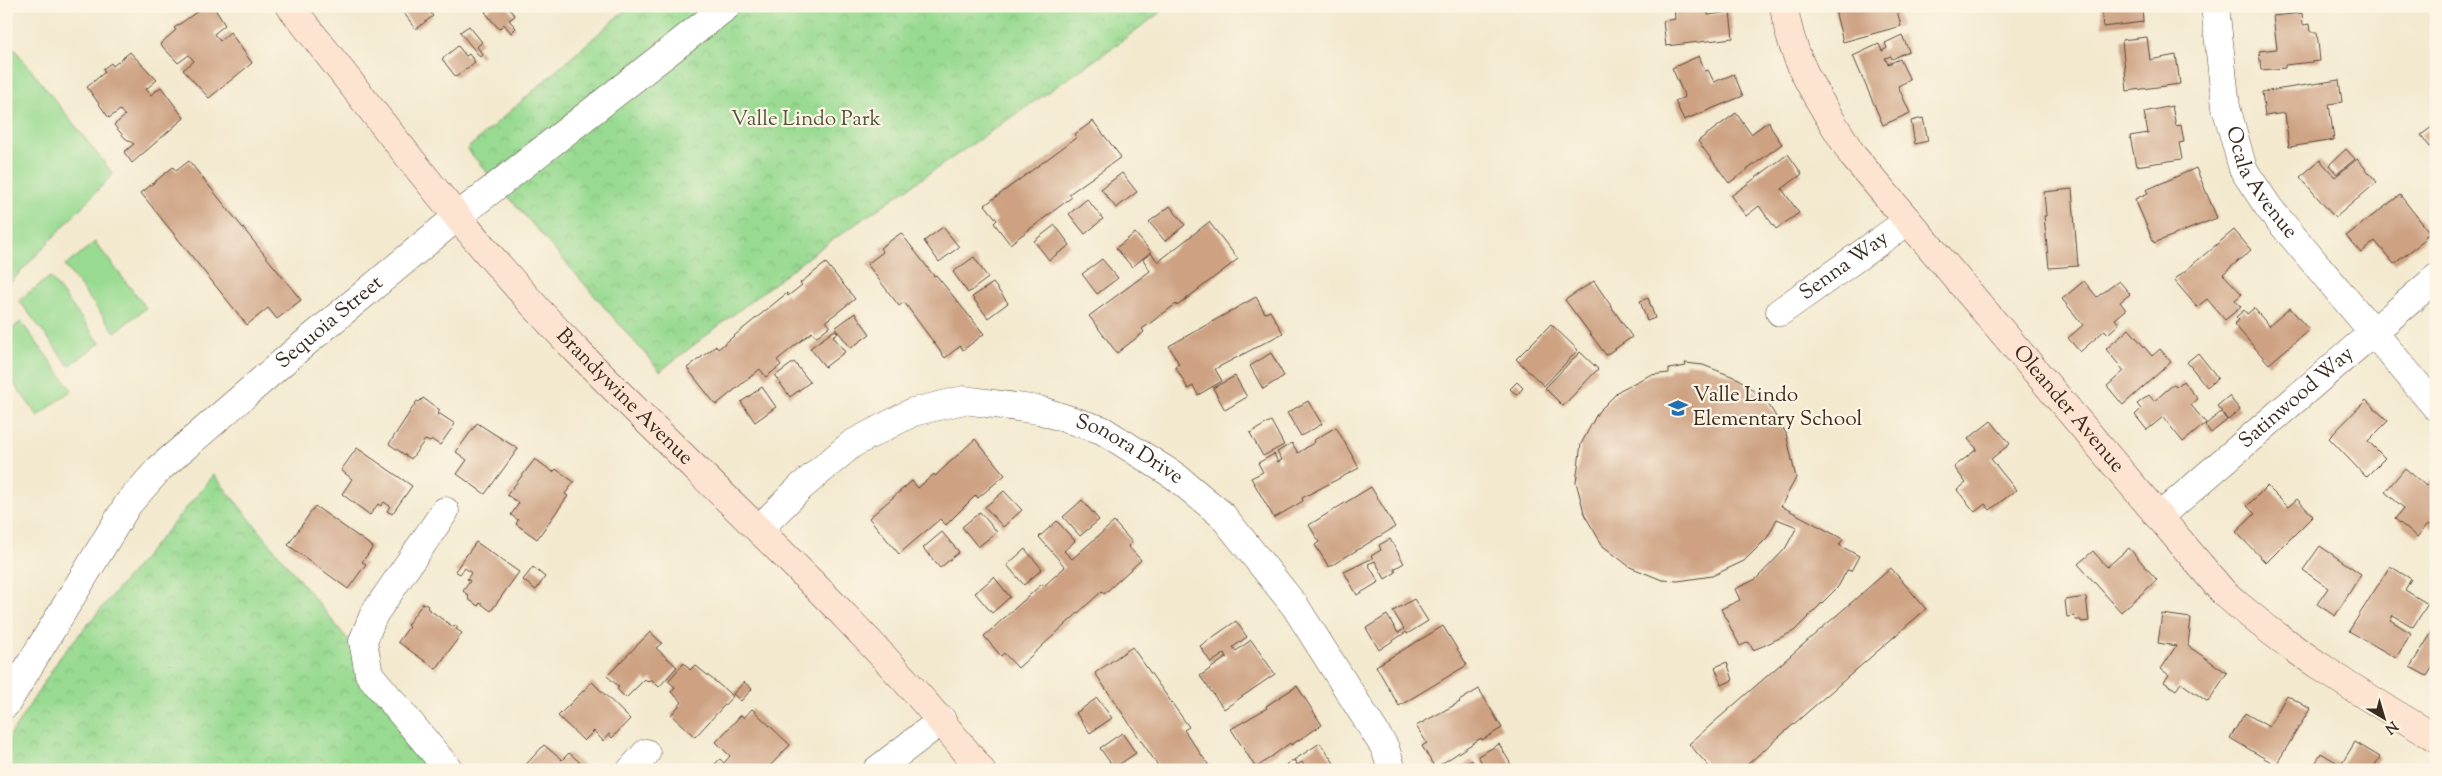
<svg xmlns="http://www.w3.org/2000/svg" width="2442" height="776" viewBox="0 0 2442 776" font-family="'Sorts Mill Goudy',serif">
  <defs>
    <pattern id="park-crowns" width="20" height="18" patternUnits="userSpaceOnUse" patternTransform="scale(1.25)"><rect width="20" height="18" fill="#98da91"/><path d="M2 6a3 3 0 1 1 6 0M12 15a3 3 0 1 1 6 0" fill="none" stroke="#84bb7d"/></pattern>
  </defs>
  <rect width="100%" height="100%" fill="#fcf5e5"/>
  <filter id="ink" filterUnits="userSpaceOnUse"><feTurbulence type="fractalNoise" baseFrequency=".02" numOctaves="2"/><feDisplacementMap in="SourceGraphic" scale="10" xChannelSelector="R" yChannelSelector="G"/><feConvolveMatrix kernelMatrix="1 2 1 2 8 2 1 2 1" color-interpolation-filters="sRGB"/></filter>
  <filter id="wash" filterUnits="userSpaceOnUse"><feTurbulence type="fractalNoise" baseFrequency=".0096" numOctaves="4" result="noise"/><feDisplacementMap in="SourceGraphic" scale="20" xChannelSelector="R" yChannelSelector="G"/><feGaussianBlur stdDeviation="1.12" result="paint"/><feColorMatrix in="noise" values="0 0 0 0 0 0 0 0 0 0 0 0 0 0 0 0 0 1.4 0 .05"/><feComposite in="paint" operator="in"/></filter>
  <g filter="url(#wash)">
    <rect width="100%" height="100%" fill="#f3e9cf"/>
    <g fill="#98da91" stroke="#6a8258">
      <polygon points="6,38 113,174 6,287"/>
      <polygon points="95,242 146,308 115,332 65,266"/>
      <polygon points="50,277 100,343 69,366 19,300"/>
      <polygon points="21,322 72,390 38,416 6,373 6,333"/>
    </g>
    <g fill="url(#park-crowns)" stroke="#6a8258">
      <polygon points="630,6 1169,6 1105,53 812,254 660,371 467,149"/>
      <polygon points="214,475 454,770 6,770 6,742 61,656"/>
    </g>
    <g id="blocks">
      <g fill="#cda182">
        <polygon points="205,6 213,6 225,25 214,34 220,41 230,32 252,63 209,98 183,70 194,61 189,55 178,63 160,44 176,30 174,28"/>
        <polygon points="410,6 425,6 433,16 416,29 403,12"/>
        <polygon points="493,6 507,6 515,16 509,20 516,28 511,33 504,24 499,29 485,12"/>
        <polygon points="1674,6 1707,6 1708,15 1730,12 1733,38 1666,46 1663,21 1675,19"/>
        <polygon points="1834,6 1896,6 1901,26 1843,42"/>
        <polygon points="2101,6 2142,6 2143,22 2103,27"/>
        <polygon points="2302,13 2303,25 2310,24 2311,32 2317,32 2320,61 2285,65 2285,68 2261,70 2259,51 2277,49 2273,16"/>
        <polygon points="469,26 482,42 477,47 483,55 480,57 460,32"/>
        <polygon points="1902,35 1909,51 1892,59 1891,56 1885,58 1888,64 1900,59 1910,80 1898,86 1910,113 1883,125 1853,56 1879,44 1882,51 1887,48 1885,43"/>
        <polygon points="2147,37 2150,60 2176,55 2180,84 2127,91 2122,40"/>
        <polygon points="458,46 466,56 469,54 475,62 456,77 442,59"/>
        <polygon points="130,52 157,80 146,89 151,95 161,87 184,118 132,163 124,152 134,144 125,138 114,125 125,116 120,110 109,118 87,87 105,72 103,69 111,63 113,66"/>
        <polygon points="1699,56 1705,71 1708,70 1714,82 1734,74 1743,96 1684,120 1675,101 1685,97 1672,68"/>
        <polygon points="2339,80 2342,102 2329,104 2334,140 2289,147 2285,113 2265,116 2262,92"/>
        <polygon points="2172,106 2176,126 2181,125 2184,142 2179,143 2182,159 2136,166 2130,136 2148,133 2144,112"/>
        <polygon points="1736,113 1751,134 1769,121 1771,128 1782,144 1729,183 1698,141"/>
        <polygon points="1923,118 1928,141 1915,144 1911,121"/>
        <polygon points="1093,121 1121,157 1069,194 1072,197 1010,244 994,223 997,220 985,205 1077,137 1075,134"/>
        <polygon points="2436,124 2436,155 2421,135"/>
        <polygon points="2346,149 2355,159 2337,174 2329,165"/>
        <polygon points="1788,154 1802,174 1782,189 1799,213 1776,229 1759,206 1746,216 1731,196"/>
        <polygon points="2357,159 2377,182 2335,218 2300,177 2320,160 2335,177"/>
        <polygon points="189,161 301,300 277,319 268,308 247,325 141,193 173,167 176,171"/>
        <polygon points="2196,168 2217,218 2154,243 2135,199 2148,193 2146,190"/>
        <polygon points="1122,173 1137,192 1116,208 1101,189"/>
        <polygon points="2072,189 2078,266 2049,268 2044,216 2046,216 2044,192"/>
        <polygon points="2400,195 2430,233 2423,238 2425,240 2394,264 2375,241 2361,253 2346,236"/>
        <polygon points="1087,199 1103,219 1085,234 1069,214"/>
        <polygon points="1170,206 1185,225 1165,241 1149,222"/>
        <polygon points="1209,222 1238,259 1177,306 1176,304 1142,329 1144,332 1117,353 1089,316 1150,271 1143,259 1151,253 1158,262"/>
        <polygon points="1055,225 1070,245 1049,260 1034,241"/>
        <polygon points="943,227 959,247 939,262 924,241"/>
        <polygon points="2234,230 2251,250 2223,274 2242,294 2235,300 2241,307 2225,320 2207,299 2197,307 2174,280"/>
        <polygon points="901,233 934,276 936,275 984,334 963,350 960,346 945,358 904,302 899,306 867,264 883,252 880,248"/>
        <polygon points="1135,233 1151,252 1132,267 1116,248"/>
        <polygon points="974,257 988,278 968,293 953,272"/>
        <polygon points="1102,259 1118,278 1097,294 1082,274"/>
        <polygon points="826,263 855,299 826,321 830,326 816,337 812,332 777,360 781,365 766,377 760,369 716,405 687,368 716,346 718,349 787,293 788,296 802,285 800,283"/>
        <polygon points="1594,281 1632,337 1606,355 1565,300"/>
        <polygon points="2084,281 2097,297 2119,281 2130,294 2120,302 2126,310 2115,319 2119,324 2108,334 2105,330 2080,352 2068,338 2083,325 2062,299"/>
        <polygon points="993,283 1008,303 988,318 972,297"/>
        <polygon points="1256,297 1265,313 1270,311 1283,333 1215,369 1222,381 1198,395 1193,386 1188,389 1175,366 1179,364 1169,346"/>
        <polygon points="1648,298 1655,318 1647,321 1640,301"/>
        <polygon points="2254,308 2269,326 2290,308 2309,330 2269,364 2234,324 2239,320 2236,317 2244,310 2247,314"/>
        <polygon points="855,313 870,334 851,348 835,328"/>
        <polygon points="1551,324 1578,350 1544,386 1516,359"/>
        <polygon points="2129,329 2152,356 2160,349 2171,362 2123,405 2107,386 2124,371 2106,349"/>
        <polygon points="835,330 838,333 833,336 845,352 825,367 810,348"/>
        <polygon points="1580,352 1598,369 1563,406 1545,388"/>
        <polygon points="1271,353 1284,376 1263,389 1250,366"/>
        <polygon points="2198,353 2218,378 2207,387 2187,362"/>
        <polygon points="794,362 810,382 790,397 775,376"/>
        <polygon points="1685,363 1703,365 1739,379 1767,402 1786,433 1796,478 1781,506 1843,539 1839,545 1859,556 1851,571 1847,570 1838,587 1794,631 1763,646 1753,650 1749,642 1740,646 1721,609 1740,600 1735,589 1756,579 1785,549 1797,527 1777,519 1767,538 1744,561 1712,576 1678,581 1662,580 1630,567 1603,546 1585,516 1576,482 1581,444 1598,412 1620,390 1650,375 1669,373 1669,369 1686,366"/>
        <polygon points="1235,376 1247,397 1225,410 1213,388"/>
        <polygon points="2183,381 2198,399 2191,405 2206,423 2183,442 2163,417 2147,430 2135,415 2141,409 2137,404 2149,395 2154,401 2174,384 2177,387"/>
        <polygon points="1517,382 1523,388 1517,395 1510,389"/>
        <polygon points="762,387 776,407 755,422 741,402"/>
        <polygon points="2229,396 2240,410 2228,420 2217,406"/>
        <polygon points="423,398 440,410 437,415 440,414 455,424 440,445 432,440 430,442 425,440 411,459 389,444 417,401 419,402"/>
        <polygon points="2366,400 2388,421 2368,441 2385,458 2366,477 2329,438"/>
        <polygon points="1308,401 1322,424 1301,436 1287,413"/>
        <polygon points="2221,412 2227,420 2211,433 2205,425"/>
        <polygon points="1271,421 1284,445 1263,456 1250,433"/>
        <polygon points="1991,421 2010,444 1991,459 2016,490 1990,510 1985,504 1975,512 1957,490 1966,483 1954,467 1977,449 1968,439"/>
        <polygon points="477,423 518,449 485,494 457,474 467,460 456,452"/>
        <polygon points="1336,427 1359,468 1302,498 1303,501 1274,518 1251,478 1263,472 1258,463 1274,454 1278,462 1282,460 1277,452 1292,443 1298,453 1315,442 1314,440"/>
        <polygon points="975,439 1005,475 978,498 976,495 946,525 940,519 899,554 869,518 912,481 918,488 934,474 935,476"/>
        <polygon points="357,448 412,486 392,514 387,511 390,506 384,502 381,506 378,504 370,515 342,494 352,479 341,470"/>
        <polygon points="535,459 553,472 556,469 574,482 565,494 568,496 537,539 516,524 518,520 511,515 519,503 507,495"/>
        <polygon points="2405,468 2426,486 2436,475 2436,526 2433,529 2428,524 2417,537 2395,519 2404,508 2385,492"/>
        <polygon points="2267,486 2288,507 2297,499 2313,516 2266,563 2236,532 2255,514 2247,506"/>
        <polygon points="1371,487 1395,527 1329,567 1315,545 1319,542 1309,525"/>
        <polygon points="1004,491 1022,510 1003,527 985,507"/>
        <polygon points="1082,500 1099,520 1080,536 1063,517"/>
        <polygon points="315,506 373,547 362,562 366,564 348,589 288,545"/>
        <polygon points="980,512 997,532 978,547 962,527"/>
        <polygon points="1057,521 1075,541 1064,551 1072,559 1114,522 1132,542 1128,546 1141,560 1104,594 1102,591 1018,668 1004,653 1001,656 984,636 1042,584 1044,586 1065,567 1039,537"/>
        <polygon points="942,532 959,552 940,568 923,548"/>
        <polygon points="1390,539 1404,563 1394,569 1396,572 1385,579 1375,561 1368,564 1379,582 1357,595 1344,572 1373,558 1371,556 1381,550 1379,545"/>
        <polygon points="476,542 519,572 491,611 480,603 478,606 468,599 469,596 463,591 470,581 467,579 471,573 465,568 460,574 455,571"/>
        <polygon points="2320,546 2361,574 2335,616 2317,604 2328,588 2303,570"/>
        <polygon points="2129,548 2157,580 2121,612 2078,564 2093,551 2107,567"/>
        <polygon points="1025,549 1042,569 1024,585 1007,565"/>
        <polygon points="2390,566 2411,579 2405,590 2428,604 2413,627 2393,615 2390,620 2411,633 2396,658 2349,631"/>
        <polygon points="533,567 545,577 536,590 523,580"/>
        <polygon points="1891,568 1926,609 1741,770 1712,770 1689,744"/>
        <polygon points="994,577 1010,597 992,613 975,593"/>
        <polygon points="2086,597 2089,621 2081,622 2081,620 2075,620 2074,616 2067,617 2065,600"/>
        <polygon points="1414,599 1428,621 1407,634 1406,632 1379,650 1366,628 1387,615 1398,633 1404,629 1393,611"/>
        <polygon points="423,603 428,606 427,608 453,627 455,625 458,627 456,629 462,633 436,669 398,642 409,627 407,625"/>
        <polygon points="2162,614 2191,618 2188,646 2227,673 2208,702 2181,683 2176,690 2164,682 2169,675 2161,669 2176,646 2158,643"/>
        <polygon points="1236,621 1247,637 1233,647 1236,651 1251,640 1275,674 1224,709 1200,676 1227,657 1225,653 1211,663 1200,646"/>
        <polygon points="1443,626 1467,665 1399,706 1376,666"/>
        <polygon points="2436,626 2436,662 2427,676 2410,667"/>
        <polygon points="650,632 662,643 656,648 677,667 659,687 651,679 648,682 645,679 626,698 617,689 619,687 607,676"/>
        <polygon points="1132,647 1189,727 1184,730 1212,770 1161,770 1095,673"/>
        <polygon points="1727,662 1733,680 1722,685 1715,667"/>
        <polygon points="684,663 690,670 695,665 733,696 695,737 671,715 682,702 671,692 675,687 668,681"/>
        <polygon points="592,682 630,719 612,738 609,734 603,741 594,731 584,741 558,716"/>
        <polygon points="744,682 752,689 741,701 733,694"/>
        <polygon points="1297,686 1322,725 1291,745 1290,743 1256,768 1231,729 1267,708 1266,706"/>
        <polygon points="1479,689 1502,728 1482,740 1481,738 1435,768 1422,746 1427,743 1416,726 1460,702 1459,701"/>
        <polygon points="2287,695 2310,709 2276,765 2230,738 2245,713 2269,727"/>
        <polygon points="1097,698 1112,718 1090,733 1076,713"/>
        <polygon points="752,709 790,745 766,770 721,770 715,764 720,759 724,763 730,756 716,742 741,715 744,718"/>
        <polygon points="1122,733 1136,753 1114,768 1100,748"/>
        <polygon points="2355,742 2380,757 2372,770 2312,770 2321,753 2341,765"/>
        <polygon points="1320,743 1334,763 1324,770 1307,770 1302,762 1298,765 1294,760"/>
        <polygon points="1499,744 1512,766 1507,770 1486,770 1478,756"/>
        <polygon points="544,745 562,760 569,753 589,770 521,770"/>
        <polygon points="1294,760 1300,770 1279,770"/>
        <polygon points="1472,760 1478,770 1456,770"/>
      </g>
    </g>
  </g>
  <g filter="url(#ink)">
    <use href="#blocks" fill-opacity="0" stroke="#574739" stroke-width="1"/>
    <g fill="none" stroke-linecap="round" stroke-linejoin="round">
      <defs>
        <g id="street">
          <path id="s1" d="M2215,6L2226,107L2243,169L2269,208L2299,244L2436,407"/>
          <path id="s2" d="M1780,312L1908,221"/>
          <polyline points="445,511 374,614 363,641 369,674 449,770"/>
          <path id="s3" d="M2159,517L2436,278"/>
          <path id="s4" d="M759,529L801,487L852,444L913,412L964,400L1039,410L1102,430L1175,476L1222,515L1295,606L1385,748L1392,770"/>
          <path id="s5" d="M6,704L128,504L159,469L297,350L458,216L727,6"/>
          <polyline points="631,770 646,753"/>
          <polyline points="877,770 942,720"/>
        </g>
        <g id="secondary">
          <path id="s6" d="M290,6C384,124 475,248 582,356C716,493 862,619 981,770"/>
          <path id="s7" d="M1784,6C1791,64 1824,107 1853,156L2223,592C2288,650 2361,694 2436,738"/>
        </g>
      </defs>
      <use href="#street" stroke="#574739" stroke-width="29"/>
      <use href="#secondary" stroke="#574739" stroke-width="29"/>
      <use href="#street" stroke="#fff" stroke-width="28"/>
      <use href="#secondary" stroke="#fde4d1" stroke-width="28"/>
    </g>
  </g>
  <defs>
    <symbol id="school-bare" viewBox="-9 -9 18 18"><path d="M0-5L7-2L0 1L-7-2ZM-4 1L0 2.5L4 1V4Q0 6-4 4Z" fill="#1f6fb2" stroke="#fcf5e5" stroke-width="2.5" paint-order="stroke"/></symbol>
  </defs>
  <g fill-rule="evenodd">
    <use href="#school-bare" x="1664" y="394" width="28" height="28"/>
  </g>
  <g text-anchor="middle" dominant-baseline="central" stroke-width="4.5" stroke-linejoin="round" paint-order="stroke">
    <g font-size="21" fill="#52563b" stroke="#fcf5e5">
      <text x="806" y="120">Valle Lindo Park</text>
    </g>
    <g font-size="21" fill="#3b2a1e" stroke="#fcf5e5">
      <text stroke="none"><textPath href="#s1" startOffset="186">Ocala Avenue</textPath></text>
      <text stroke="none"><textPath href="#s2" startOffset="79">Senna Way</textPath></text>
      <text stroke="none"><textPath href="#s5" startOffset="506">Sequoia Street</textPath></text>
      <text stroke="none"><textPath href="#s6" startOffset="515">Brandywine Avenue</textPath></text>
      <text stroke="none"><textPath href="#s3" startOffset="182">Satinwood Way</textPath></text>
      <text stroke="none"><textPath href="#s7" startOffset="499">Oleander Avenue</textPath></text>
      <text stroke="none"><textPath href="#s4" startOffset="422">Sonora Drive</textPath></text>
    </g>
    <g font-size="21" fill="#3b2a1e" stroke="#fcf5e5" text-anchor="start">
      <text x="1693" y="396">Valle Lindo<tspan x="1693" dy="24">Elementary School</tspan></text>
    </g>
  </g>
  <rect width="2442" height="776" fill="none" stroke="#fcf5e5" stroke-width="25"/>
  <g transform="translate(2384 718) rotate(142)" stroke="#fcf5e5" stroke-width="4" paint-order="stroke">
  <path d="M0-4L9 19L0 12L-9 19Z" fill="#3b2a1e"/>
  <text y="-8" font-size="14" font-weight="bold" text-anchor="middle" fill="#3b2a1e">N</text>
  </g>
</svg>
